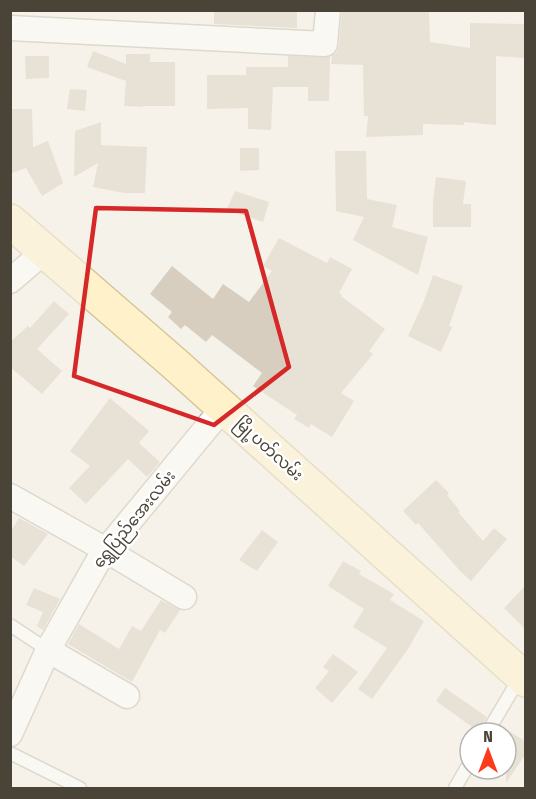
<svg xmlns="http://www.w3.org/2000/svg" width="536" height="799" viewBox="0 0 536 799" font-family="'Fira Sans Condensed','Noto Sans Myanmar',sans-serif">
  <rect width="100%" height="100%" fill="#f5f2ea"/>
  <g fill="#d7cebf">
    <polygon points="214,10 297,10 297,28 214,24"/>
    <polygon points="342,10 429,11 430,42 470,48 470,23 525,24 525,58 496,56 496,125 464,122 464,125 423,124 423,135 366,137 368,116 364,116 363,65 331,64 332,56 337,52 339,45"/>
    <polygon points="93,51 126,64 126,54 150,54 150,62 175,62 175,106 143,106 142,107 124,106 126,81 87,67"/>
    <polygon points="25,56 49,56 49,78 26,79"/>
    <polygon points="288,56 330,57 329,101 308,101 308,87 273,87 271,130 248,129 248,108 207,109 207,75 246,75 246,67 288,67"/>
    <polygon points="70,89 87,90 85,111 67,109"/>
    <polygon points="10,109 32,109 33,147 48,141 63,183 42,196 26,168 10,174"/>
    <polygon points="101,122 101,145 147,147 145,193 124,193 93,187 98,163 74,177 75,131"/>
    <polygon points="240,148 259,148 259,170 240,171"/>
    <polygon points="335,151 366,151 367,199 397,205 392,227 428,237 418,275 353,240 364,217 336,211"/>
    <polygon points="436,177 466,181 463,204 471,204 471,227 433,227 433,202"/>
    <polygon points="235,191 269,202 263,222 227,209"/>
    <polygon points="279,238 327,263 330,257 352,269 339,293 342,294 341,296 385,329 369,351 373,354 341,393 354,401 332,437 311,424 309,428 294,419 297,415 253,386 262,373 212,335 206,342 185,325 181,329 168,317 172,312 150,294 172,266 213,299 223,284 249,302 272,271 263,266"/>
    <polygon points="433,275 463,286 449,326 452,327 441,352 408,336 424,301"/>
    <polygon points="54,301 69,314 37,349 62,371 42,394 10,367 10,342 28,326 30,328"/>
    <polygon points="110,398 149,431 139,443 160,462 147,477 128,459 86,504 69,488 90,466 70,451"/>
    <polygon points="436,480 449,493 447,495 460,511 458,512 483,541 494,528 507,539 471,581 461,572 418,523 416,525 403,511"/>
    <polygon points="19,518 48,534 24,566 10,556 10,533"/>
    <polygon points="262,530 278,542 257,571 239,560"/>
    <polygon points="343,561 361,571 359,574 394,594 390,600 424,621 408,649 372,699 358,689 387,648 353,627 364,609 328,586"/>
    <polygon points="525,586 525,629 504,608"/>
    <polygon points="34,588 60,599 43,630 37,626 43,612 26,605"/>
    <polygon points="161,600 180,610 165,633 160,630 132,682 68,644 79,624 119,649 132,626 141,631"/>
    <polygon points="333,654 358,672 332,703 315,688 329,671 323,667"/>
    <polygon points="445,688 487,717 479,732 436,701"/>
    <polygon points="501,726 525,741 525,755 506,783 506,733 497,733"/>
  </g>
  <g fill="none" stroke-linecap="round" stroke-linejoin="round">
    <defs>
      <g id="service">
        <polyline points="10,625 48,650"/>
        <polyline points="487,733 520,677"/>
        <polyline points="10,753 80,788"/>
        <polyline points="455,788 470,762"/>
      </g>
      <g id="minor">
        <polyline points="10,28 325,44 328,10"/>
        <polyline points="10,281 45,251"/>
        <polyline points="10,496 106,550 184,597"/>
        <polyline points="48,650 127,696"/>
        <polyline points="10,734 48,650 101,556 223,408"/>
      </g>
      <polyline id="secondary" points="10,221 175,364 526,680"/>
    </defs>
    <use href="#service" stroke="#c1baac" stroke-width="15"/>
    <use href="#minor" stroke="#c1baac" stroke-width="27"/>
    <use href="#secondary" stroke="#d6c69a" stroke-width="36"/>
    <use href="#service" stroke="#fff" stroke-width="12"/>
    <use href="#minor" stroke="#fff" stroke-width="24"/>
    <use href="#secondary" stroke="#fff2ca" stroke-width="33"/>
  </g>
  <path d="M0 0H536V799H0ZM96,208L246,211L289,367L214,425L74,376Z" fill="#f5f2ea" fill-opacity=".55" fill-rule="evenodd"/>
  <path fill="none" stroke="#d62828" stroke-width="4.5" stroke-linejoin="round" d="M96,208L246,211L289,367L214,425L74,376Z"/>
  <g text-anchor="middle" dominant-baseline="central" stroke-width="5" stroke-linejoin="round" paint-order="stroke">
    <g font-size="16" fill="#4a4338" stroke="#fff">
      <text transform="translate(269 449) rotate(42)">မြို့ပတ်လမ်း</text>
      <text transform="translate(134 519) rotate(-51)">ရွှေပြည်အေးလမ်း</text>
    </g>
  </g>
  <rect width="536" height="799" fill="none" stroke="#4a4338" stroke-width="24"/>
  <g transform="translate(488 751)"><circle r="28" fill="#ffffff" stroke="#b7b4af" stroke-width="1.5"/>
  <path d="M0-4.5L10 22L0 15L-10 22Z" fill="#fd3a19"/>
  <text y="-9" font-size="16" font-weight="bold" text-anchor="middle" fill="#4a4338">N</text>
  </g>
</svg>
